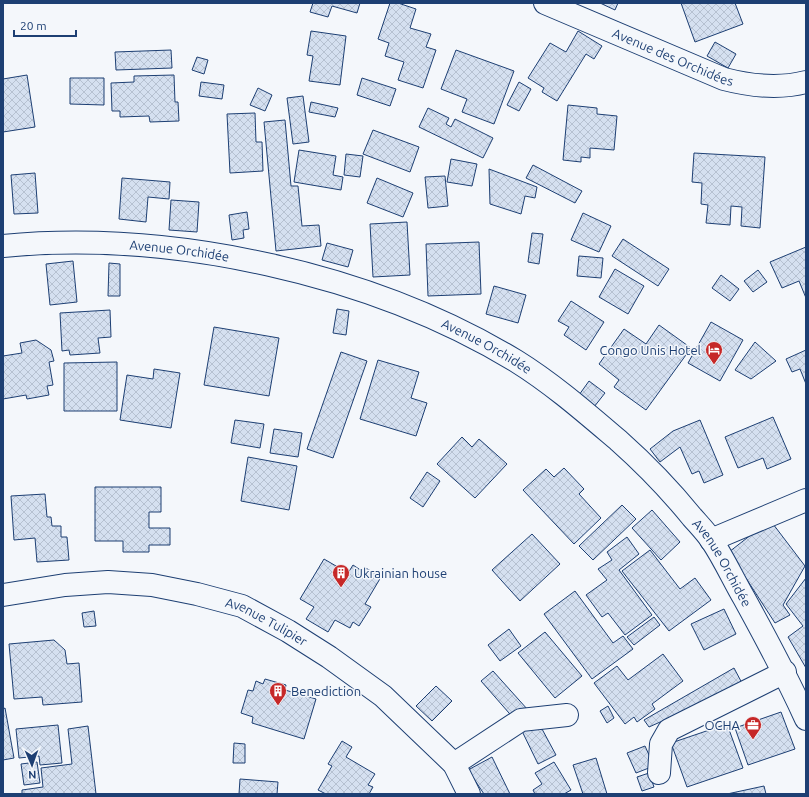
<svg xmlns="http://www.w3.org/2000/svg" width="809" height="797" viewBox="0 0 809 797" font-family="Ubuntu,sans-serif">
  <defs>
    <pattern id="building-cross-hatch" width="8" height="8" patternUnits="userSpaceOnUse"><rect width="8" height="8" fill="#d5e0f0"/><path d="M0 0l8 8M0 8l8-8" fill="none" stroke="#b6c1d1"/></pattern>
  </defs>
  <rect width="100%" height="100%" fill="#f4f7fb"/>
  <g fill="url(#building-cross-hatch)" stroke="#1d3f73">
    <polygon points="313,3 360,3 357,13 332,6 328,17 310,12"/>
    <polygon points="390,3 398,3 416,9 410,28 431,34 426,47 436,50 423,88 398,80 404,62 385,56 389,43 378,39"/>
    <polygon points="600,3 618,3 615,10"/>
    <polygon points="681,3 735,3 743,24 695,42"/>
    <polygon points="311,31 346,36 340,85 309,81 313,56 307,55"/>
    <polygon points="578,31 602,46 594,59 586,54 557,101 542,92 544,88 528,78 550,43 566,52"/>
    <polygon points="715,42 736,54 728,68 707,56"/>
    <polygon points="171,50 172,68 116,70 115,52"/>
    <polygon points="456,50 514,71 494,124 462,112 467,99 441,89"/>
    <polygon points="197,57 208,60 204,74 192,70"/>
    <polygon points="27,75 35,127 3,132 3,79"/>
    <polygon points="174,75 175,102 178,102 179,121 150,122 149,116 120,117 120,111 112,111 111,83 134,82 134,76"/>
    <polygon points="70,78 104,78 104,105 70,104"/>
    <polygon points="362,78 396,89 390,106 357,95"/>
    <polygon points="201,82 224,85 222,99 199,96"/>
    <polygon points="519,82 531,89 519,111 507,105"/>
    <polygon points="258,88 272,95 265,111 250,105"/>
    <polygon points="303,96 309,142 293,144 287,98"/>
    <polygon points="311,102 338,108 335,117 309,112"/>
    <polygon points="568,105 597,108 597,114 617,116 614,150 590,148 590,158 581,157 581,162 563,160"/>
    <polygon points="428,108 449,118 446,124 451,127 455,119 493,138 483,158 419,127"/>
    <polygon points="255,113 256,142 262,142 263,171 230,173 227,114"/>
    <polygon points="285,120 291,186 298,186 302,226 319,225 321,246 276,251 264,122"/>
    <polygon points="373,130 419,147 410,172 363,154"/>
    <polygon points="299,150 336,156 333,175 343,177 341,190 294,182"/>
    <polygon points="694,153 765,157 760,228 741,226 742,207 731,206 730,225 706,223 708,205 701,204 702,183 692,182"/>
    <polygon points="346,154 363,156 360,177 344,175"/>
    <polygon points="451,159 477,164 472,186 447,182"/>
    <polygon points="533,165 582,191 575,203 526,178"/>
    <polygon points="489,169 537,187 535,198 525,196 521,214 490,204"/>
    <polygon points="35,173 38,213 14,214 11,175"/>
    <polygon points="445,176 448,206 428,208 425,177"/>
    <polygon points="122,178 170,182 169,199 148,197 146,222 119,219"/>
    <polygon points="377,178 413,193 403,217 367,203"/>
    <polygon points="171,200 199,202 197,232 169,230"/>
    <polygon points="247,212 249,229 243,230 244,238 232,240 229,215"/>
    <polygon points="583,213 611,226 599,252 571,240"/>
    <polygon points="407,222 410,275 373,277 370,224"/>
    <polygon points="532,233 543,234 539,264 528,262"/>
    <polygon points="623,239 669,269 658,286 612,256"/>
    <polygon points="479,242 481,294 428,296 426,244"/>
    <polygon points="327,243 353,250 348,267 322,260"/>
    <polygon points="806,247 806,298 799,281 782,288 770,262"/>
    <polygon points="579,256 603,258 601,278 577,276"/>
    <polygon points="73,261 77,302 50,305 46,264"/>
    <polygon points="109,263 120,264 120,296 108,296"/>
    <polygon points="615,269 644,286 628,314 599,297"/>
    <polygon points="758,270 767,282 753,292 744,281"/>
    <polygon points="721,275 739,289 730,301 712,288"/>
    <polygon points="494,286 526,295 518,323 486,314"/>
    <polygon points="571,301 604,322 586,350 564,335 569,327 558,321"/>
    <polygon points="337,309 349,311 346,335 333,333"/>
    <polygon points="110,310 111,337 98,338 100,353 70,355 69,350 62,351 60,313"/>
    <polygon points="711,322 743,340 720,381 688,363"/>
    <polygon points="659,325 691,348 646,410 614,387 619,380 599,364 624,329 646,344"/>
    <polygon points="214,327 279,338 269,396 204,385"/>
    <polygon points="36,340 51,350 54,361 49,362 53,385 47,386 49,395 27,399 26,395 3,399 3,356 22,353 20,343"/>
    <polygon points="755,342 776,361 751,379 735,370"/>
    <polygon points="806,350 806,384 800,369 792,372 786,359"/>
    <polygon points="341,352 367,361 333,458 307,449"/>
    <polygon points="378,360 419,372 411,398 427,403 416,436 360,419"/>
    <polygon points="117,362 117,411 64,411 64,363"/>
    <polygon points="154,369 180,373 171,428 120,420 127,375 153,379"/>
    <polygon points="589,381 605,393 594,407 579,395"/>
    <polygon points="773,417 791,459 767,469 763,458 738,468 725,437"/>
    <polygon points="235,420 264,424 260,448 231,443"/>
    <polygon points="700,420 723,475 704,483 699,471 692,474 680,447 660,462 650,449 673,431"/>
    <polygon points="274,429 302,433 298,457 270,453"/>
    <polygon points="462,437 472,447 479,439 507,464 475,498 437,464"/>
    <polygon points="248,457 297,466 289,510 241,501"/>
    <polygon points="564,468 584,489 579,494 601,518 574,544 523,490 546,469 554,477"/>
    <polygon points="427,472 440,481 423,507 410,498"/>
    <polygon points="95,487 161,487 161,512 149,512 149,528 170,528 170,545 149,545 149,552 123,552 123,541 95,541"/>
    <polygon points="45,494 47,517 51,517 52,526 61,526 61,537 67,537 69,560 37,562 35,538 14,540 11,496"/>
    <polygon points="622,505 636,519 593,560 579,546"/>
    <polygon points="652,510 680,542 661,560 632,528"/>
    <polygon points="770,520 805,566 783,605 790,615 775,623 729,552"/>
    <polygon points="532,534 560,564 520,601 492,570"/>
    <polygon points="627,537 639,554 619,570 652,615 625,635 608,613 602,617 586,595 607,580 598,569 612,560 607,552"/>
    <polygon points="650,550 680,589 695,578 711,600 669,631 622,571"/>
    <polygon points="324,559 348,573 353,565 362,571 364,567 381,577 365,604 371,607 359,626 353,622 350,628 335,620 328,632 306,619 314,607 300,599"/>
    <polygon points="806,578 806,668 788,637 803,626 786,604"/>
    <polygon points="575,591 613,643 623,636 633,649 592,679 544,614"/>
    <polygon points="724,609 736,634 704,650 691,624"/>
    <polygon points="94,611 96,626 84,627 82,613"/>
    <polygon points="654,617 660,625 634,645 627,637"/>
    <polygon points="509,629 521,646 500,661 488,645"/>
    <polygon points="545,632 582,676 555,698 518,653"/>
    <polygon points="54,640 65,650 67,664 79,663 82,702 43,705 42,697 14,699 9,644"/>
    <polygon points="663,654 683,681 652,704 655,709 637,722 634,717 625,724 594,683 617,666 628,680"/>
    <polygon points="734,668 743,685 649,727 644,720"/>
    <polygon points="493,671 528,710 516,721 481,681"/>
    <polygon points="265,679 286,685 285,690 316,699 304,739 252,723 253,717 241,713 248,690 253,691 256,681 263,684"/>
    <polygon points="436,686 452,701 432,721 416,706"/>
    <polygon points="608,706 614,718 607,723 600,711"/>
    <polygon points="5,708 14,758 3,760 3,709"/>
    <polygon points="781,712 795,749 748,765 735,728"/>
    <polygon points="727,724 743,768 687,787 671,743"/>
    <polygon points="58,725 62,763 40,765 39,756 19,758 16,729"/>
    <polygon points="88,726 96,794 22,794 22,790 43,787 41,768 72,764 68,729"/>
    <polygon points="521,729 542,729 556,755 538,764"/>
    <polygon points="342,741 352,747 346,757 375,774 368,785 373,787 369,794 326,794 318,790 332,766 328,764"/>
    <polygon points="234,743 245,744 245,763 233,763"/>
    <polygon points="645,746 654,766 636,773 627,753"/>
    <polygon points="492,757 510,794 484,794 468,770"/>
    <polygon points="596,758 607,794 583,794 573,765"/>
    <polygon points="37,762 40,783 24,785 21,764"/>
    <polygon points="554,762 571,790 564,794 535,794 533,790 542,784 535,773"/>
    <polygon points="649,773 654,787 642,791 637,777"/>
    <polygon points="240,779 278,782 277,794 239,794"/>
    <polygon points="764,786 766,794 727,794"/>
  </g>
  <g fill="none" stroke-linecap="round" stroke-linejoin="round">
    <defs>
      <g id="minor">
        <path id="s1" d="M545,3L724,79C751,86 779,89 806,82"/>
        <path id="s2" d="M3,246C171,230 371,273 516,361C553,384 586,413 619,441C646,465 670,490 692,517C699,525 706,532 712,541C724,559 733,579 744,598C766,638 787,677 806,719"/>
        <polyline points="711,540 806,500"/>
        <path id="s3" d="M3,595L65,585L108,582L152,585L197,594L242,606L288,631L329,657L383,696L454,764L469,794"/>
        <polyline points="454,764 521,720 567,715"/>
        <polyline points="659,773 661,744 669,730 785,672"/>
      </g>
    </defs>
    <use href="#minor" stroke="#1d3f73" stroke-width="24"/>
    <use href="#minor" stroke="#f4f7fb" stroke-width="22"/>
  </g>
  <defs>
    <symbol id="hotel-pin" viewBox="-11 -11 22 30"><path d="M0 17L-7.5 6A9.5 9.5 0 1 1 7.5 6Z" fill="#c62828" stroke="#f4f7fb"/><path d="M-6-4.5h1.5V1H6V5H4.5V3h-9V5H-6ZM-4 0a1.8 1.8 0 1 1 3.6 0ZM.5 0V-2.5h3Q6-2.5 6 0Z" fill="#fff"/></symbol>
    <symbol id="building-pin" viewBox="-11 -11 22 30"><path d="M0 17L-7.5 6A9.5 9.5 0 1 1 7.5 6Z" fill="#c62828" stroke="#f4f7fb"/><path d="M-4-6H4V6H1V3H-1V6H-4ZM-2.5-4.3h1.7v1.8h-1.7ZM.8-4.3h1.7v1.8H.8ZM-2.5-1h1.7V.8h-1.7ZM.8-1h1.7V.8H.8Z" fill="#fff"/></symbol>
    <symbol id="office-pin" viewBox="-11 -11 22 30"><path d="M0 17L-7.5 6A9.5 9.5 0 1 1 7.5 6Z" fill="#c62828" stroke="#f4f7fb"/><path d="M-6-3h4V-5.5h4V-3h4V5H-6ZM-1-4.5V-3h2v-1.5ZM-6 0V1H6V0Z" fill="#fff"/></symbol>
  </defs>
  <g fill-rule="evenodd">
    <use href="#hotel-pin" x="704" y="340" width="20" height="27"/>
    <use href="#building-pin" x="331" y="563" width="20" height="27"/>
    <use href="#building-pin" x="268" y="681" width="20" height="27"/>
    <use href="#office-pin" x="743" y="715" width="20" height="27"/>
  </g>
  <g text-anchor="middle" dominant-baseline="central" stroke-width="3" stroke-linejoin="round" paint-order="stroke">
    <g font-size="13" fill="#1d3f73" stroke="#f4f7fb">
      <text stroke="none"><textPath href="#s1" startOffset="139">Avenue des Orchidées</textPath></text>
      <text stroke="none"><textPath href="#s2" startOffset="177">Avenue Orchidée</textPath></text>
      <text stroke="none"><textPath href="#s2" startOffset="501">Avenue Orchidée</textPath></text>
      <text stroke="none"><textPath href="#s2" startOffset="825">Avenue Orchidée</textPath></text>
      <text stroke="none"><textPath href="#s3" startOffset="271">Avenue Tulipier</textPath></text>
    </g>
    <g font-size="13" fill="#1d3f73" stroke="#f4f7fb" text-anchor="end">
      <text x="701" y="350">Congo Unis Hotel</text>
      <text x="354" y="573" text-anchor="start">Ukrainian house</text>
      <text x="291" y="691" text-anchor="start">Benediction</text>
      <text x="740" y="725">OCHA</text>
    </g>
  </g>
  <rect width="809" height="797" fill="none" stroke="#1d3f73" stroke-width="8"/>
  <g transform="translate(32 765) rotate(178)" stroke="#f4f7fb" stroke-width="3" paint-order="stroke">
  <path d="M0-3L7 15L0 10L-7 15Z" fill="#1d3f73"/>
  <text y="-6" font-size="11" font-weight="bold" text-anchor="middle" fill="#1d3f73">N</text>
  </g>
  <path d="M14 30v6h62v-6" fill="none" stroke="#1d3f73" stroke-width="2"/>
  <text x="20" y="30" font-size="12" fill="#1d3f73" stroke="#f4f7fb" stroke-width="3" paint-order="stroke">20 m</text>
</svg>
